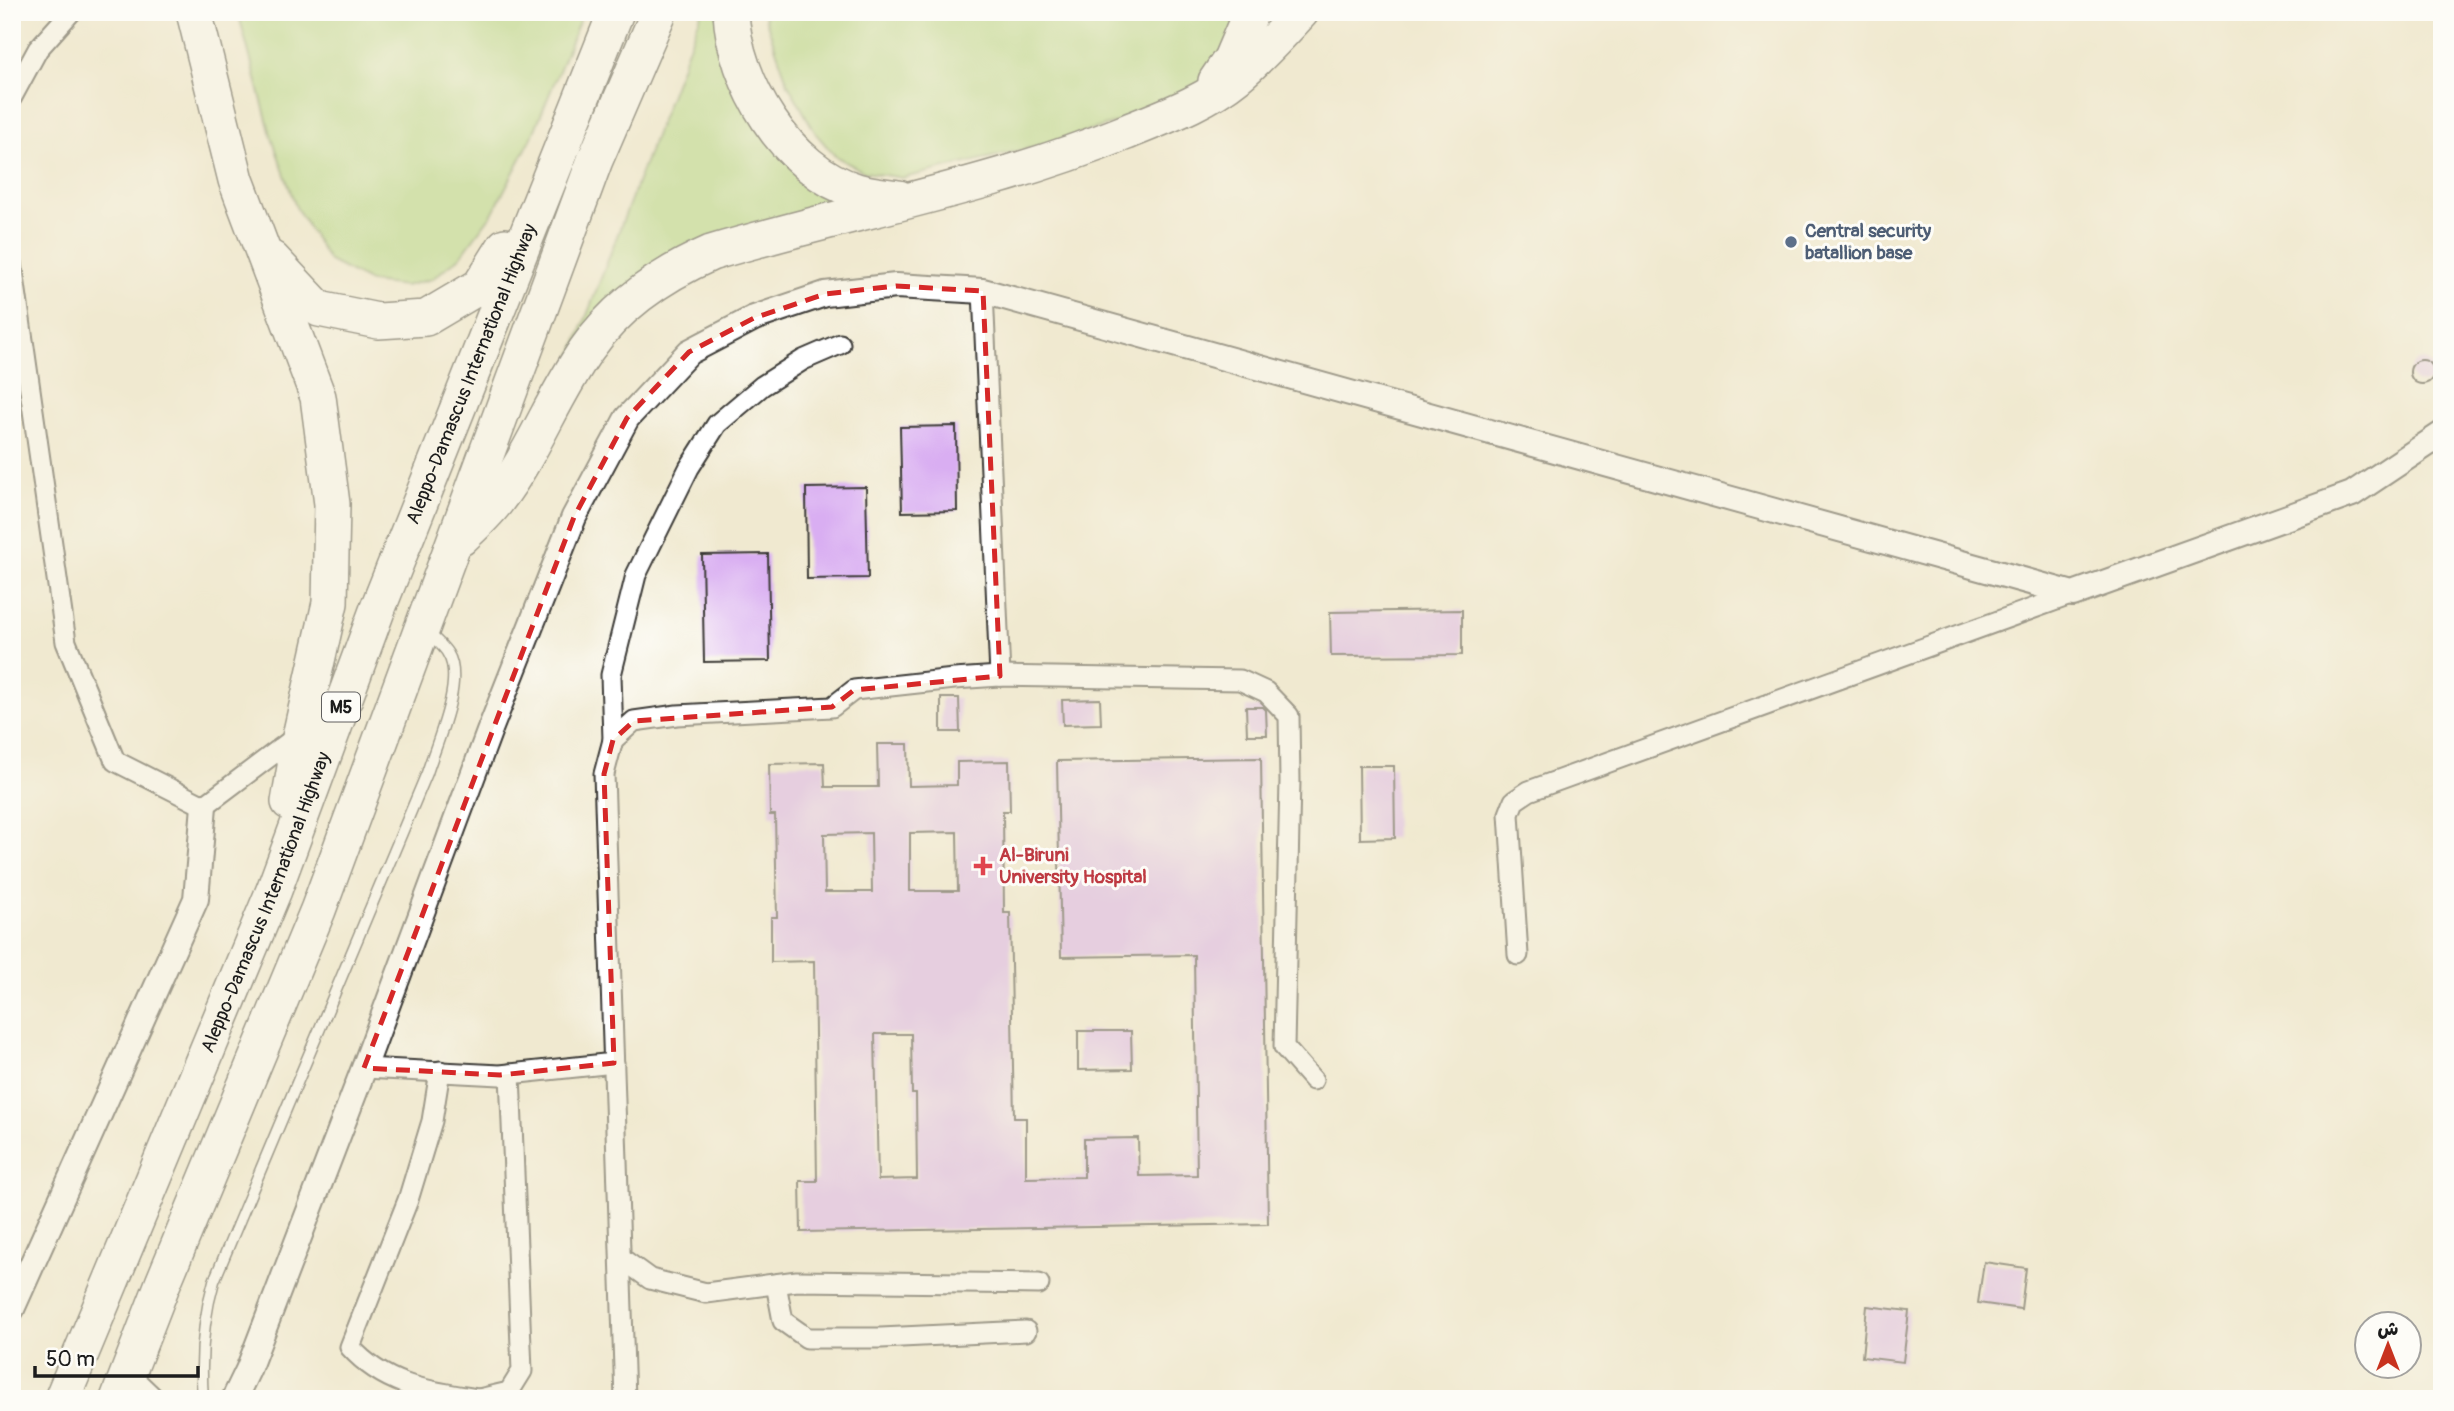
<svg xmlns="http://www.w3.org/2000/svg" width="2454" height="1411" viewBox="0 0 2454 1411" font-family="Pangolin,'Playpen Sans Arabic',sans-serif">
  <rect width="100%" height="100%" fill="#fdfcf7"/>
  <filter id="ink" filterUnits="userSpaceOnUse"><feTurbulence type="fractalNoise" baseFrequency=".0143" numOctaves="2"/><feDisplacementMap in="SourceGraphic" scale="14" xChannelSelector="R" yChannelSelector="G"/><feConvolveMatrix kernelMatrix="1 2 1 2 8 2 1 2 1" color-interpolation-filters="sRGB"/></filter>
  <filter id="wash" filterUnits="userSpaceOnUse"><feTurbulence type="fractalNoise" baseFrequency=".00686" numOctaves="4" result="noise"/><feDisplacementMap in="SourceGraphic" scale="28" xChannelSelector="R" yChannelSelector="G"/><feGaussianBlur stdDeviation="1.57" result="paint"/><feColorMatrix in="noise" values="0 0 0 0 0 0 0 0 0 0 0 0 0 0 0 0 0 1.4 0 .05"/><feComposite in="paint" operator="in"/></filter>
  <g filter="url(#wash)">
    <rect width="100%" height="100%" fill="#f0e9d0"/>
    <g fill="#afd781" stroke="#667a4e" stroke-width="2">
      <polygon points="238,12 583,12 532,137 492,214 460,257 432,279 405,286 370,282 329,261 296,207 271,135"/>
      <polygon points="702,12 729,12 814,179 834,207 713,239 559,389"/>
      <polygon points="763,12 1259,12 1228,66 1170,107 1026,149 903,178 864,172 835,156 816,134 788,84"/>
    </g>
    <g id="blocks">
      <g fill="#d9aef2" fill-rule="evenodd">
        <circle cx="2422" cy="372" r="12"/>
        <polygon points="956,426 957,511 902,512 900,427"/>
        <polygon points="866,487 868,578 807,579 806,488"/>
        <polygon points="768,554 770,661 704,662 702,555"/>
        <polygon points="1462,610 1462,655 1331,656 1330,612"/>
        <polygon points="941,698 959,698 960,732 941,732"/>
        <polygon points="1100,699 1101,724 1063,725 1062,700"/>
        <polygon points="1246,707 1263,707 1266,710 1267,735 1247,735"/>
        <path d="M877,744H908L909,786L957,785V762L1009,761L1010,811H1003L1004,913H1010L1014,1118H1026V1178L1084,1177V1139L1138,1138L1139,1176L1197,1175L1194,955L1061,957L1057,761L1261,758L1268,1224L801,1232L800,1181H817L814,961L771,962V917H777L775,815H770L769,764L824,763L825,787H878ZM957,832L958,891H910V833ZM871,833L872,892H825L824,834ZM875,1034H911L912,1094H916L917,1179L878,1180Z"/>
        <polygon points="1359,766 1394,766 1395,838 1360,839"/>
        <polygon points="1078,1031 1131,1031 1132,1069 1078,1070"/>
        <polygon points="1984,1262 2026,1268 2021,1309 1978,1303"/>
        <polygon points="1867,1306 1909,1311 1903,1362 1862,1357"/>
      </g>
    </g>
  </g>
  <g filter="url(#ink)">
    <use href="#blocks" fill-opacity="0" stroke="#3c3b37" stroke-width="2"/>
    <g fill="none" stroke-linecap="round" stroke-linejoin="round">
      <defs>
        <path id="service" d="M203,1399C200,1359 203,1319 214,1281L427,773C436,744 465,681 448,654C444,646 435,640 429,633"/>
        <g id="minor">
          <polyline points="12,97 38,49 71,12"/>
          <polyline points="12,263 66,642 115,761 204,806 301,733"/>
          <polyline points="983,291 1000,676"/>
          <polyline points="613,740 611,675 636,575 689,468 717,424 762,386 803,360 840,344"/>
          <polyline points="1518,955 1509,814 1514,801 1529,791 2073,594"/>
          <polyline points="364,1068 500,1075 614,1063"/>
          <path d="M440,1071L432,1121L408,1200L350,1347C386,1387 428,1391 478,1399"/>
          <polyline points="621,1258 650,1279 706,1293 797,1281 1039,1284"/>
          <polyline points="776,1284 783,1321 807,1338 881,1338 1026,1331"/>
          <polyline points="128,1373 155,1399"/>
          <polyline points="479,1399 509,1392 522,1371 510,1074"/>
          <polyline points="625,1399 604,774 613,740 634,721 677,715 832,707 854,690 954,679 1000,676 1240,680 1266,692 1289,716 1290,781 1284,1047 1313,1080"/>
        </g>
        <g id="tertiary">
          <polyline points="12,1309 196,899 204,806"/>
          <polyline points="234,1399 248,1370 364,1068 489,732 574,517 627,418 689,352 754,318 825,294 896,286 983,291 2073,594 2352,494 2442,434"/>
        </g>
        <g id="motorway">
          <polyline points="194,12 236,180 318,397 332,504 330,603 301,732 289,802"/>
          <path d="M731,12C734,81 787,171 857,191C870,195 885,196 899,198"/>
          <polyline points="1216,81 1231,59 1251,12"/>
          <polyline points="272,259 319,309 378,321 426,318 480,286 505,246"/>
          <path d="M461,538C474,525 488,513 498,499C533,453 553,397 586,350C617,305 661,275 711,253C849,212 991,187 1124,133C1163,117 1204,103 1237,76C1260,57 1281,34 1301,12"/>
          <path id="s1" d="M62,1399L274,890L378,608L616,12"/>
          <polyline points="118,1399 163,1283 318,910 595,160 659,12"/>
        </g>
      </defs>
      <use href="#service" stroke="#3c3b37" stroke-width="13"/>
      <use href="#minor" stroke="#3c3b37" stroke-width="23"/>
      <use href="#tertiary" stroke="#3c3b37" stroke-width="28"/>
      <use href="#motorway" stroke="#3c3b37" stroke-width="38"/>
      <use href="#service" stroke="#fff" stroke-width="10"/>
      <use href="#minor" stroke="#fff" stroke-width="19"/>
      <use href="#tertiary" stroke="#fff" stroke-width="24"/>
      <use href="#motorway" stroke="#fff" stroke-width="35"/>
    </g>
  </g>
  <path d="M0 0H2454V1411H0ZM896,286L983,291L1000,676L854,690L832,707L634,721L613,740L604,774L614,1063L500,1075L364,1068L574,517L627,418L689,352L754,318L825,294Z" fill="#f0e9d0" fill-opacity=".55" fill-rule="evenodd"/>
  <path fill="none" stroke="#d62828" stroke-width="5" stroke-dasharray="14 9" stroke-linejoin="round" d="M896,286L983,291L1000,676L854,690L832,707L634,721L613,740L604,774L614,1063L500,1075L364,1068L574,517L627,418L689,352L754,318L825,294Z"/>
  <circle fill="#5c6f8a" stroke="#fdfcf7" stroke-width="2.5" cx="1791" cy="242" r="7"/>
  <path fill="#e0444e" stroke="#fdfcf7" stroke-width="2.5" d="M979.5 855.5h7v7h7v7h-7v7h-7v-7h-7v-7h7z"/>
  <g text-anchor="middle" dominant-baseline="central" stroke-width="6" stroke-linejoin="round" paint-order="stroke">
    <rect fill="#fdfcf7" stroke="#605f5e" stroke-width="2" x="322" y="692.5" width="38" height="29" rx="5"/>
    <g font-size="18" font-weight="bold" fill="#1c1c1c">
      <text x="341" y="707">M5</text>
    </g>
    <g font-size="19" font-weight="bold" fill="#4e5e75" stroke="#fdfcf7" text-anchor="start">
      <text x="1805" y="231">Central security<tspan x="1805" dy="22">batallion base</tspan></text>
    </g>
    <g font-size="19" fill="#1c1c1c" stroke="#fdfcf7">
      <text stroke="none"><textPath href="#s1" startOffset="1104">Aleppo-Damascus International Highway</textPath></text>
      <text stroke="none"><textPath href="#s1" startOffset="537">Aleppo-Damascus International Highway</textPath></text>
    </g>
    <g font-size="19" font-weight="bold" fill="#be3a42" stroke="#fdfcf7" text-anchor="start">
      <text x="999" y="855">Al-Biruni<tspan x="999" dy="22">University Hospital</tspan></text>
    </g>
  </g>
  <rect width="2454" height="1411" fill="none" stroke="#fdfcf7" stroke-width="42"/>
  <g transform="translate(2388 1345)"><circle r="33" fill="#fdfcf7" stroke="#a3a29f" stroke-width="2"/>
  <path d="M0-5L12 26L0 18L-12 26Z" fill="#c8321e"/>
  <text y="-10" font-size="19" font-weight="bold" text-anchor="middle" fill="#1c1c1c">ش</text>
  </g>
  <path d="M35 1366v10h163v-10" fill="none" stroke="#1c1c1c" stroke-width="3.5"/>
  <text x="46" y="1366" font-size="21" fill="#1c1c1c" stroke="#fdfcf7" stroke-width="5" paint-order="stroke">50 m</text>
</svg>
